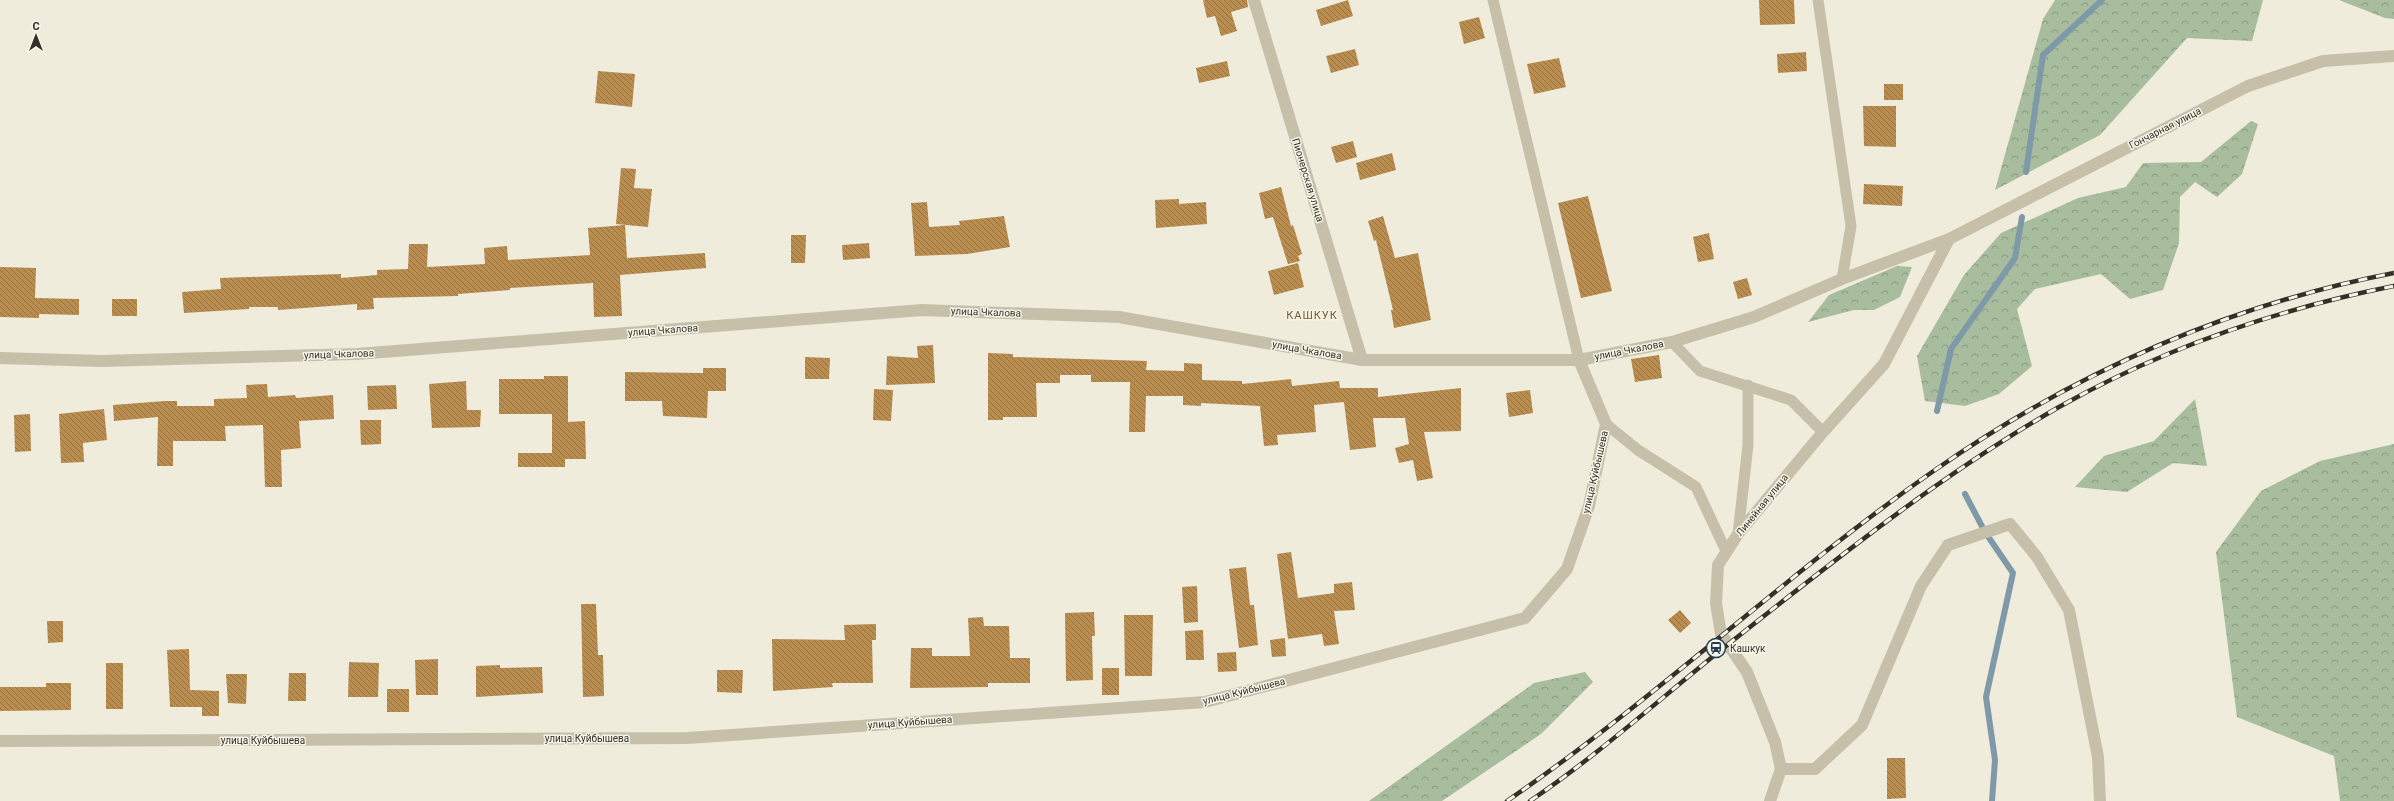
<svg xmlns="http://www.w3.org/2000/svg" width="2394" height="801" viewBox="0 0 2394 801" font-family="Roboto,sans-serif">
  <defs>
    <pattern id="forest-crowns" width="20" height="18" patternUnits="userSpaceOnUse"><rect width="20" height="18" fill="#a8bd9e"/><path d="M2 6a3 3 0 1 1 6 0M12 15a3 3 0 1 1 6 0" fill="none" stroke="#8a9a81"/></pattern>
    <pattern id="building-back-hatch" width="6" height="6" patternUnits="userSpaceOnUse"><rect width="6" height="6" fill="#b98c50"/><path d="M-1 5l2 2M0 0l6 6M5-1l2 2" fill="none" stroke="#977342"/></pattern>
  </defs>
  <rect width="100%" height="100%" fill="#efecdc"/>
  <g fill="url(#forest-crowns)">
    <polygon points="2055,0 2263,0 2252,41 2187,38 2100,135 1995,190 2043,19"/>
    <polygon points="2339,0 2394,0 2394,19 2385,18"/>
    <polygon points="2251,121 2258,124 2242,174 2217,197 2195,182 2180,197 2179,243 2163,290 2130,299 2101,274 2035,289 2017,309 2032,366 1999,394 1965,406 1925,401 1917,356 1964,275 2001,233 2078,198 2126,187 2143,163 2201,162"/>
    <polygon points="1897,266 1912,267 1900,297 1874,310 1854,310 1808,322 1829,295"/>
    <polygon points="2195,399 2207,466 2173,463 2127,492 2075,487 2104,456 2154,441"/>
    <polygon points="2394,444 2394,801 2340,801 2334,756 2237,717 2216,552 2261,491 2320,461"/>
    <polygon points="1585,672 1593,682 1541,734 1442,801 1369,801 1534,683"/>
  </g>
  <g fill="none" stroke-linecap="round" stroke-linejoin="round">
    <g stroke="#7e9aa9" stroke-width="6">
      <polyline points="2026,172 2043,55 2102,0"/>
      <polyline points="1937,411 1951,349 2015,258 2022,217"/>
      <polyline points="1965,494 1985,532 2013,573 1986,697 1995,760 1992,801"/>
    </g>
  </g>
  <g fill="url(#building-back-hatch)">
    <polygon points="1203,0 1247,0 1248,7 1231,12 1237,31 1221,36 1215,16 1207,18"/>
    <polygon points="1348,0 1353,16 1321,26 1316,10"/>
    <polygon points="1759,0 1794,0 1795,24 1760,25"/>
    <polygon points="1479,17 1485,38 1464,44 1459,22"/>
    <polygon points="1355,49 1359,65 1331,73 1326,56"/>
    <polygon points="1806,52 1807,71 1778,73 1777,54"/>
    <polygon points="1559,58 1566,87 1534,94 1527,64"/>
    <polygon points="1227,61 1230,76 1199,83 1196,68"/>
    <polygon points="598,71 635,74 632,107 595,103"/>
    <rect x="1884" y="84" width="19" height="16"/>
    <polygon points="1863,106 1896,106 1896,147 1864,146"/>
    <polygon points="1353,141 1357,157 1336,163 1331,147"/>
    <polygon points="1392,153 1396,170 1360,180 1356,163"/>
    <polygon points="621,168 636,169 634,188 652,189 648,227 616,224"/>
    <polygon points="1864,184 1903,186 1902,206 1863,204"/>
    <polygon points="1281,187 1291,226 1293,225 1302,254 1298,256 1300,261 1288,264 1273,217 1265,219 1259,193"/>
    <polygon points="1588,196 1612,291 1581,298 1558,203"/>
    <polygon points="1179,199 1179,204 1206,202 1207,224 1156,228 1155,200"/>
    <polygon points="927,202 929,227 960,225 959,221 1004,216 1010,247 967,254 915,256 911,203"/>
    <polygon points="1383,216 1395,258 1418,253 1431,320 1394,328 1391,310 1393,310 1376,240 1374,241 1368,221"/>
    <polygon points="625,225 627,258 705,253 706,268 620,275 622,316 594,317 593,283 510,288 510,290 458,294 458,296 373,298 374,309 357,310 357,304 278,310 278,307 249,307 249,309 184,313 182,292 221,289 220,278 341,274 341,278 377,275 377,270 408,269 409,244 428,244 427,267 485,264 484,248 507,246 508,260 590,255 588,228"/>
    <polygon points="1709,233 1714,259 1698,262 1693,237"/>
    <polygon points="791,235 806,235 805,263 791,263"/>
    <polygon points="869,243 870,258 843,260 842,245"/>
    <polygon points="1298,263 1304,287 1274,295 1268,271"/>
    <polygon points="0,267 36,268 35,298 79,299 79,315 39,314 39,318 0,317"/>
    <polygon points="1747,278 1752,295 1738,299 1733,282"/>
    <rect x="112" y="299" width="25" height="17"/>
    <polygon points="933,345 935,383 886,385 887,356 918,358 917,346"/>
    <polygon points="988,353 1013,354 1013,357 1147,361 1146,370 1184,371 1184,363 1202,364 1202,380 1242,381 1242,384 1291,379 1292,386 1339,381 1340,388 1378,388 1378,397 1461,388 1461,431 1424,432 1433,478 1417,481 1413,460 1399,463 1395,448 1409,444 1405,418 1373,418 1376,447 1350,450 1344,402 1314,405 1316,432 1277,435 1278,445 1264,446 1260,406 1201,403 1201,406 1183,405 1183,396 1146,396 1145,432 1129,432 1130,382 1091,382 1091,375 1060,375 1060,383 1036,383 1037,417 1003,417 1003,420 988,420"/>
    <polygon points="1659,355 1662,378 1635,382 1631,359"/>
    <polygon points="805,357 830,358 829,379 805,379"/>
    <polygon points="703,368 726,368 726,391 708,391 707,418 663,416 662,401 625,401 625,372 703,373"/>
    <polygon points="544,376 568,376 568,422 585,421 586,459 565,459 565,467 518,467 518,453 552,453 552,414 499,414 499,379 544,379"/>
    <polygon points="466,381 467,410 481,410 480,427 432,428 429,384"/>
    <polygon points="267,384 268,397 295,395 296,398 333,395 334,419 299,421 301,448 281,450 282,487 265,487 263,425 225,426 226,441 173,441 173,466 157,466 158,417 114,421 113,405 165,401 177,401 177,406 214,406 214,399 247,398 246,385"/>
    <polygon points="396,385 397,409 368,410 367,386"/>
    <polygon points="874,389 893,390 891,421 873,420"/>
    <polygon points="1530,390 1533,413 1509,417 1506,393"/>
    <polygon points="104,409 107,440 83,443 84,462 61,463 59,414"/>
    <polygon points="30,414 31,451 15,452 14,415"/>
    <polygon points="360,420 381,420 381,444 361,445"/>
    <polygon points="1291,552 1298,598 1334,593 1334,584 1352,582 1355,610 1334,611 1339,644 1324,646 1322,634 1288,639 1277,554"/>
    <polygon points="1246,567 1250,605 1254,605 1258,645 1239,648 1229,569"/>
    <polygon points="1197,586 1198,622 1184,623 1182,587"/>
    <polygon points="581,604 596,604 598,655 603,655 604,696 583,697"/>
    <polygon points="1680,610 1691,623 1680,633 1668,620"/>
    <polygon points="1094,612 1095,636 1092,636 1093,680 1066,681 1065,613"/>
    <polygon points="1124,615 1153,615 1152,676 1125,676"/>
    <polygon points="983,617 984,626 1009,626 1010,658 1030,658 1030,683 988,683 988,687 910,688 911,648 932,648 932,656 970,656 968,618"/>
    <polygon points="47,621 63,621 63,642 48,643"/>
    <polygon points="876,624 876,640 872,640 873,683 832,683 833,687 773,691 772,639 845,640 844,625"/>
    <polygon points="1203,630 1204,660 1186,660 1185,631"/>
    <polygon points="1285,638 1286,656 1272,657 1270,640"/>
    <polygon points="189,649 190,690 219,691 219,716 202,716 202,707 170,707 167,650"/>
    <polygon points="1236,652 1237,671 1218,672 1217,653"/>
    <polygon points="438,659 438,695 416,695 415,660"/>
    <polygon points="349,662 379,663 378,697 348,697"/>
    <rect x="106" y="663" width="17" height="46"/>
    <polygon points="500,665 500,668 542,667 543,693 476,697 476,666"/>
    <rect x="1102" y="668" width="17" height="27"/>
    <polygon points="717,670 743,670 742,693 717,692"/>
    <polygon points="289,673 306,673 306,701 288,701"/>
    <polygon points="226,674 247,674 246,704 228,703"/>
    <polygon points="46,683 71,683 71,710 0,711 0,687 46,687"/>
    <rect x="387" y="689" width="22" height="23"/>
    <polygon points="1887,758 1905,758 1906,798 1887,799"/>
  </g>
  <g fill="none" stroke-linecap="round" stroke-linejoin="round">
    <g stroke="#c6c0aa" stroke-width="11">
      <polyline points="1493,0 1579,360"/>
      <polyline points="1818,0 1851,226 1842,279"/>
      <polyline points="1672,342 1700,371 1791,400 1823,432"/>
      <polyline points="1606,424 1638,450 1696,487 1726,551"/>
      <polyline points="1738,534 1748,445 1748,385"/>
    </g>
    <g stroke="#c6c0aa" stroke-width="12">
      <polyline points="1254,0 1362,360"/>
      <polyline points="0,358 101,361 357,354 922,310 1119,317 1362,360 1579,360 1672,342 1754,317 1842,279 1949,239 2248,86 2323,61 2394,56"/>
      <polyline points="0,741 688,738 1205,702 1525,618 1567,569 1589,506 1606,424 1579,360"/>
      <polyline points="1781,769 1815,769 1862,725 1921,586 1948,545 2010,524 2037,557 2069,610 2098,757 2100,801"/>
      <polyline points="1770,801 1781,769 1775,742 1747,672 1721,634 1716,603 1718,565 1738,534 1823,432 1884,364 1949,239"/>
    </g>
    <defs>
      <g id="rail">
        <path d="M1507,801C1656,699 1787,573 1935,470C2073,374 2228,305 2394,273"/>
        <path d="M1530,801C1601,753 1664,695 1731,642C1836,559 1942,474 2059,407C2162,349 2278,309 2394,286"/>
      </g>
    </defs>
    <use href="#rail" stroke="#343028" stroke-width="4.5"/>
    <use href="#rail" stroke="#f7f5e8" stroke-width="3" stroke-dasharray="9" stroke-linecap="butt"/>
  </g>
  <defs>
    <symbol id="station-ring" viewBox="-11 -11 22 22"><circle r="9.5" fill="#f7f5e8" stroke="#223f51" stroke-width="1.5"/><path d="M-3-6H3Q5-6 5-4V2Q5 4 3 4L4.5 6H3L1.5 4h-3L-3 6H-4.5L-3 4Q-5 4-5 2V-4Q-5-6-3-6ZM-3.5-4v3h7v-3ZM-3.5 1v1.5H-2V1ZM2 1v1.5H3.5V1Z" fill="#223f51"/></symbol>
  </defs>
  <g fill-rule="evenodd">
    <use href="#station-ring" x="1705" y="637" width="22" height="22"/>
  </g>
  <g text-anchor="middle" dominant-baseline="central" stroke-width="3" stroke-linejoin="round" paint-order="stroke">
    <g font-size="10" fill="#343028" stroke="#f7f5e8">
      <text transform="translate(2165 128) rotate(-27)">Гончарная улица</text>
      <text transform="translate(1308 180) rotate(73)">Пионерская улица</text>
      <text transform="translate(986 312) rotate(2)">улица Чкалова</text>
      <text transform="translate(663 330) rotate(-4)">улица Чкалова</text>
      <text transform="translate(1307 350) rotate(10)">улица Чкалова</text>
      <text transform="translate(1629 350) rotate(-11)">улица Чкалова</text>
      <text transform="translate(339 354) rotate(-2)">улица Чкалова</text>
      <text transform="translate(1595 472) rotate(-77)">улица Куйбышева</text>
      <text transform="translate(1762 505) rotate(-51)">Линейная улица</text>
      <text transform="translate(1244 691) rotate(-14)">улица Куйбышева</text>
      <text transform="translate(910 722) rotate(-4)">улица Куйбышева</text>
      <text x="587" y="738">улица Куйбышева</text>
      <text x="263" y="740">улица Куйбышева</text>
    </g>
    <g font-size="10" fill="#343028" stroke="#f7f5e8" text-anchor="start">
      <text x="1730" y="648">Кашкук</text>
    </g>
    <g font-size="11" letter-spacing="1" fill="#7b572a" stroke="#f7f5e8">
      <text x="1312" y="315">КАШКУК</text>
    </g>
  </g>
  <g transform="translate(36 36)" stroke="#f7f5e8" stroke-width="3" paint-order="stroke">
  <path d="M0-3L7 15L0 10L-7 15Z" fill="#343028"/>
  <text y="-6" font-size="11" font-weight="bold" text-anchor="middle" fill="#343028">С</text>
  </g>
</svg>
